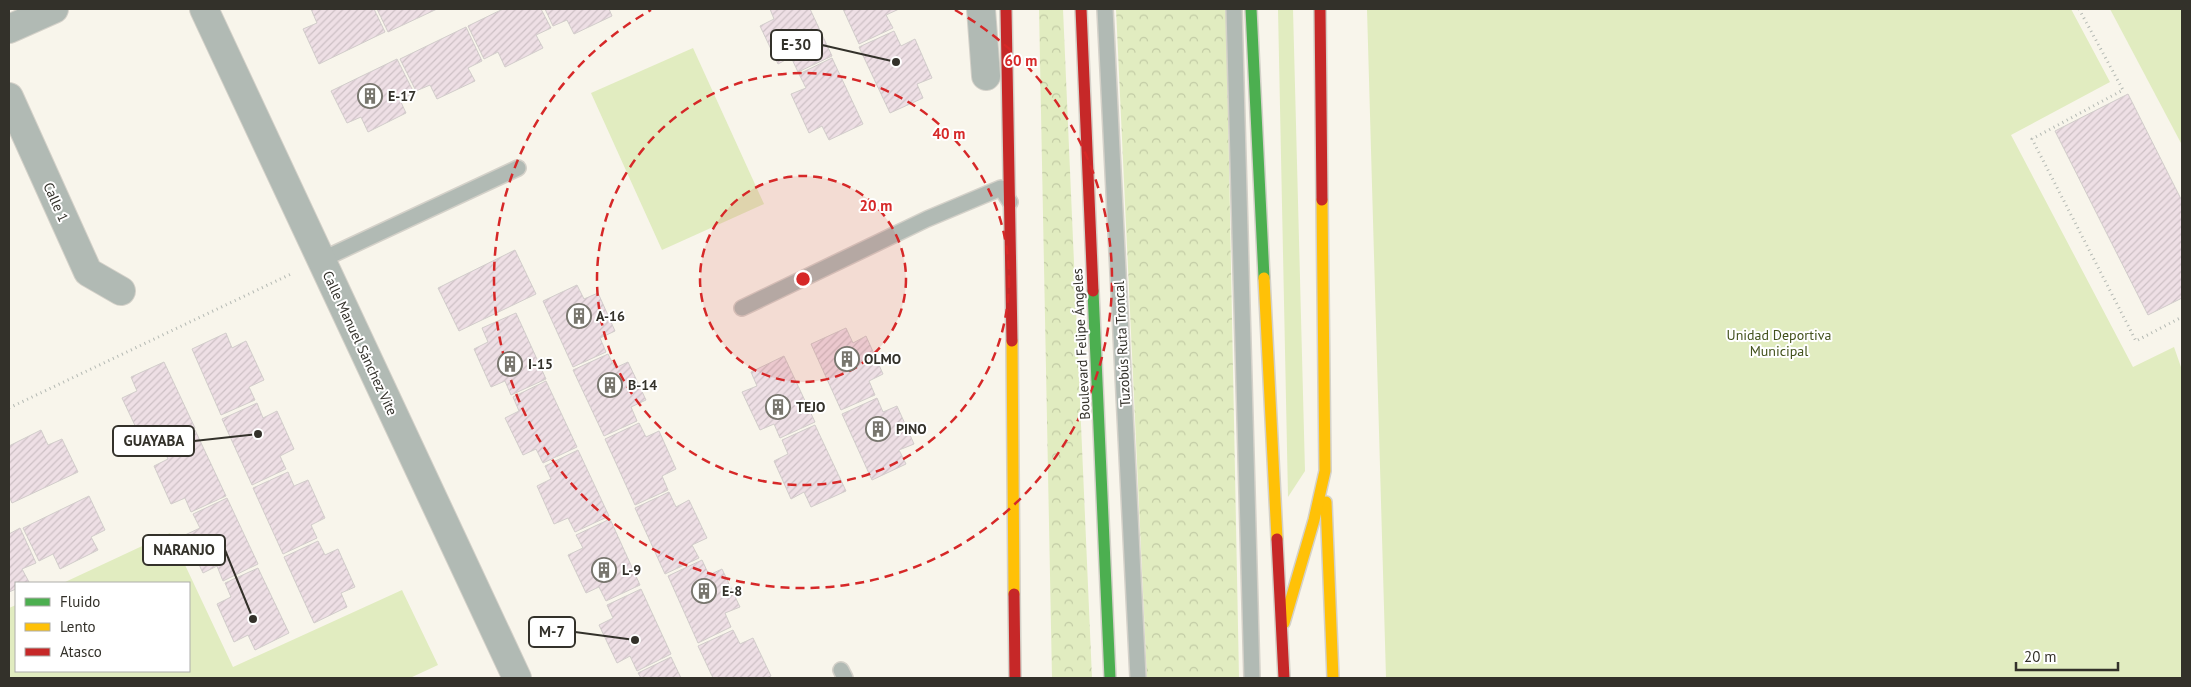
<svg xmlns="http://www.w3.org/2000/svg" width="2191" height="687" viewBox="0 0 2191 687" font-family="'PT Sans',sans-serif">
  <defs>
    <pattern id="forest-crowns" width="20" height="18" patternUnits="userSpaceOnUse" patternTransform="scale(1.25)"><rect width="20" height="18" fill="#e1ecc0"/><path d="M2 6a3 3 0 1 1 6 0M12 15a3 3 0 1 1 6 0" fill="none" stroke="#c2cba5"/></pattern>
    <pattern id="building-hatch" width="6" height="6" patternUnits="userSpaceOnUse" patternTransform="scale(1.25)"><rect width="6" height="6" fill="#eedfe5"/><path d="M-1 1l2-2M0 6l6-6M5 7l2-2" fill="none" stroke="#cdc0c5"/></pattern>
  </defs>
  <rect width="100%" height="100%" fill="#f8f5eb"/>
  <g fill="url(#forest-crowns)">
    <polygon points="1039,9 1063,9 1092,678 1052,678"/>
    <polygon points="1116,9 1226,9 1239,678 1147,678"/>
  </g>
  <g fill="#e1ecc0">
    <polygon points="1278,9 1293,9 1305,471 1288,497"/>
    <polygon points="1367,9 2071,9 2110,82 2011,135 2133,367 2174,347 2182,370 2182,678 1386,678"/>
    <polygon points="2110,9 2182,9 2182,145"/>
    <polygon points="693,48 764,204 662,250 591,93"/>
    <polygon points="170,533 233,667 402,590 438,665 410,678 9,678 9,608 16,605 16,671 189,671 189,583 63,583"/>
  </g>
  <g fill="url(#building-hatch)" stroke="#d2cdcb">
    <polygon points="311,9 374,9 385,32 319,64 303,29 317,23"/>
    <polygon points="377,9 437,9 388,32"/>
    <polygon points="503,9 541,9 551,28 536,35 543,48 505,67 498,52 484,59 468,26"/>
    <polygon points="545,9 609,9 612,16 574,34 567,20 553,26"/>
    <polygon points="770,9 810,9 832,56 798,72 791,57 778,64 760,26 774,19"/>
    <polygon points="843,9 899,9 886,15 893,28 859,44"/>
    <polygon points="466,27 482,61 468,68 475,81 437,99 430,85 416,91 400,59"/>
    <polygon points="894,31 901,46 915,39 932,78 917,84 923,98 890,113 859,47"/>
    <polygon points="832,58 863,124 829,140 822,126 809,133 791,94 806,88 799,74"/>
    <polygon points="397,59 414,93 400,100 406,113 368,132 361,117 347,123 331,91"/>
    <polygon points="2128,94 2182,201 2182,298 2148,315 2055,131"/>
    <polygon points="515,250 536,294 459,331 438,288"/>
    <polygon points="577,285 584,299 598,293 615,331 600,338 606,352 573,367 543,301"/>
    <polygon points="516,313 546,379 511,395 505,381 491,387 474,349 488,342 482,328"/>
    <polygon points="846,328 853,343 866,336 883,374 869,381 875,395 841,410 811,344"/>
    <polygon points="226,333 232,348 246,341 264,380 249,387 255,400 221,415 192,349"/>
    <polygon points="608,354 615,368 628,362 646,400 631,407 637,421 604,436 573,370"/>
    <polygon points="784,356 815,422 780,438 774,424 760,430 742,392 757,386 751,372"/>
    <polygon points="164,362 195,428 161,444 154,429 140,436 122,398 137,391 131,377"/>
    <polygon points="546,381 577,447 543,463 536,449 523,455 505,418 519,411 513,397"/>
    <polygon points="877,398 883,412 897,406 914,444 899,450 906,464 872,480 842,414"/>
    <polygon points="257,403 263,418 277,411 294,449 280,456 286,469 252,485 222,419"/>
    <polygon points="639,423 646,437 659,431 676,469 662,476 668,490 635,505 605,439"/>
    <polygon points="815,425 846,491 811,507 804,492 791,499 774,461 788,454 782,440"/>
    <polygon points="41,430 48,445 62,439 78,472 12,503 9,496 9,446"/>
    <polygon points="195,430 226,496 191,512 185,498 171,504 154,466 168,459 162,446"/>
    <polygon points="578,450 609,516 575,532 568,518 554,524 537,486 551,479 545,466"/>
    <polygon points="288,472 294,486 308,480 325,518 311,525 317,538 283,554 253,488"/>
    <polygon points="669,492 676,507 689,500 707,538 692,545 699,558 665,574 635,508"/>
    <polygon points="89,496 105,530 91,537 98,550 60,569 53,554 39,561 23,528"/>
    <polygon points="227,498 258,564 223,581 217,566 203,573 185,535 200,528 193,514"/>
    <polygon points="610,519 640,585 606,601 599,587 586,593 568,555 583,548 576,535"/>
    <polygon points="20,528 36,563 22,569 29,582 16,583 16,589 9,592 9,534"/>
    <polygon points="318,541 325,555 338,549 355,587 341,593 347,607 314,623 284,557"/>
    <polygon points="702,560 709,575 722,569 740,607 725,613 731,627 698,643 668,576"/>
    <polygon points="258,568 289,633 255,650 248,635 234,642 217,604 231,597 225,583"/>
    <polygon points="641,589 671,654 637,671 630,656 617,663 599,625 613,618 607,605"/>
    <polygon points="733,630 740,644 753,638 771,676 766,678 713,678 698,646"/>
    <polygon points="671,657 681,678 641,678 638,673"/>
  </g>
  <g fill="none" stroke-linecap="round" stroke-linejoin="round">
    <defs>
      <g id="lane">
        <polyline points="1105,9 1138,678"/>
        <polyline points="1234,9 1252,678"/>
        <polyline points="321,260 518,168"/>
        <polyline points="742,308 927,219 1001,188 1010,202"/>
        <polyline points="841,670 845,678"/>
      </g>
      <g id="street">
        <polyline points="204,9 517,678"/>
        <polyline points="981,9 986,76"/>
        <polyline points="9,29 54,9"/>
        <polyline points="9,97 88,272 121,291"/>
      </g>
      <g id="fast">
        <polyline points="1251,9 1264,278"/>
        <polyline points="1093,291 1110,678"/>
      </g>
      <g id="slow">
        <polyline points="1264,278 1277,539"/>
        <polyline points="1012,341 1014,594"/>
        <polyline points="1326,502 1333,678"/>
        <polyline points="1284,623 1314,520 1325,471 1322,200"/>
      </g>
      <g id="jam">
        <polyline points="1006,9 1012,341"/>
        <polyline points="1081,9 1093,291"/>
        <polyline points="1320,9 1322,200"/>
        <polyline points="1277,539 1284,678"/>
        <polyline points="1014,594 1015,678"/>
      </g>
    </defs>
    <use href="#lane" stroke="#d4d1c9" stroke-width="18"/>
    <use href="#street" stroke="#d4d1c9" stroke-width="30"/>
    <use href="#fast" stroke="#d4d1c9" stroke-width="14"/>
    <use href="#slow" stroke="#d4d1c9" stroke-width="14"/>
    <use href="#jam" stroke="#d4d1c9" stroke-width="14"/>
    <g stroke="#b4b9b3" stroke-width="3" stroke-dasharray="1 4" stroke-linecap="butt">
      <polyline points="2079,9 2123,90 2032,139 2136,341 2182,317"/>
      <polyline points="9,408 293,273"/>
    </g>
    <use href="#lane" stroke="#b1bab4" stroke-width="15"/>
    <use href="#street" stroke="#b1bab4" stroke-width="28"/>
    <use href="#fast" stroke="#4caf50" stroke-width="11"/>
    <use href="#slow" stroke="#ffc107" stroke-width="11"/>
    <use href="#jam" stroke="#c62828" stroke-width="11"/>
  </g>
  <circle cx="803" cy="279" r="103" fill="#d62828" fill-opacity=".12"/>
  <g fill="none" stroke="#d62828" stroke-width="2.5" stroke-dasharray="9 6">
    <circle cx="803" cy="279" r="103"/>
    <circle cx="803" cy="279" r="206"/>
    <path d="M955 10A309 309 0 1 1 651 10"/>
  </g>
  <defs>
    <symbol id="building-ring" viewBox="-11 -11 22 22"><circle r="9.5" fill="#fff" stroke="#78766e" stroke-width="1.5"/><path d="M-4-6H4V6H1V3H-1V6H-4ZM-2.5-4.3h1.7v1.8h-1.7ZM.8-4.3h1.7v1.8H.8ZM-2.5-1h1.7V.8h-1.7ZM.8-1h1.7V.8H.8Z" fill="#78766e"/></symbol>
  </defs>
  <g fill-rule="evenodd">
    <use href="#building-ring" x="356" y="82" width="28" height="28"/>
    <use href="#building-ring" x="565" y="302" width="28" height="28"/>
    <use href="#building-ring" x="833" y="345" width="28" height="28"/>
    <use href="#building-ring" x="496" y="350" width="28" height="28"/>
    <use href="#building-ring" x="596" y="371" width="28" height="28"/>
    <use href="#building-ring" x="764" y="393" width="28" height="28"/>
    <use href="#building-ring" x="864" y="415" width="28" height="28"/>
    <use href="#building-ring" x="590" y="556" width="28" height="28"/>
    <use href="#building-ring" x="690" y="577" width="28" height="28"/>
  </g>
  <g text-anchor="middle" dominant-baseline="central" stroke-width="4" stroke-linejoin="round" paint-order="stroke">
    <g font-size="14" font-weight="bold" fill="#33312a" stroke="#fff" text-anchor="start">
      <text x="388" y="96">E-17</text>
      <text x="596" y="316">A-16</text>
      <text x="864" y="359">OLMO</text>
      <text x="528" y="364">I-15</text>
      <text x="628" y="385">B-14</text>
      <text x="796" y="407">TEJO</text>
      <text x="896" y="429">PINO</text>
      <text x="622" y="570">L-9</text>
      <text x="722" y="591">E-8</text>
    </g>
    <g font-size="14" fill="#33312a" stroke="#fff">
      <text transform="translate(56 202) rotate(66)">Calle 1</text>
      <text transform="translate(360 343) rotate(65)">Calle Manuel Sánchez Vite</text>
      <text transform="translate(1081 344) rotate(-93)">Boulevard Felipe Ángeles</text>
      <text transform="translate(1122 344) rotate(-93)">Tuzobús Ruta Troncal</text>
    </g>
    <g font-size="14" fill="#42511b" stroke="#fff">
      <text x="1779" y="335">Unidad Deportiva<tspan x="1779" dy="16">Municipal</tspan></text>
    </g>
  </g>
  <circle cx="803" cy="279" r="8" fill="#d62828" stroke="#fff" stroke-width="2.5"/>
  <g font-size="15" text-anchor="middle" font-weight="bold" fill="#d62828" stroke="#fff" stroke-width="4" stroke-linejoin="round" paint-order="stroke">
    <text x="1021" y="66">60 m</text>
    <text x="949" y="139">40 m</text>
    <text x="876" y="211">20 m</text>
  </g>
  <path fill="none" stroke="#33312a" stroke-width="2" d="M896 62L822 45M258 434L194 441M253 619L225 550M635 640L575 632"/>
  <g fill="#33312a" stroke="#fff" stroke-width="2">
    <circle cx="896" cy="62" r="5"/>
    <circle cx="258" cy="434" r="5"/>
    <circle cx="253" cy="619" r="5"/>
    <circle cx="635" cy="640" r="5"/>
  </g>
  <g fill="#fff" stroke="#33312a" stroke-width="2">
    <rect x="771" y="30" width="51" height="30" rx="5"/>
    <rect x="113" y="426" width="81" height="30" rx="5"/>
    <rect x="143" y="535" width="82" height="30" rx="5"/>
    <rect x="529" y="617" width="46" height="30" rx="5"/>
  </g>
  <g font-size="15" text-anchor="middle" font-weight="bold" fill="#33312a">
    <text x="796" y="50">E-30</text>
    <text x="154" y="446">GUAYABA</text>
    <text x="184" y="555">NARANJO</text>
    <text x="552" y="637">M-7</text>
  </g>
  <rect width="2191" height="687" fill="none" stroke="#33312a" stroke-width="20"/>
  <rect x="15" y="582" width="175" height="90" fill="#ffffff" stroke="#adadaa"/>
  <rect x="25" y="598" width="25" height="8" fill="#4caf50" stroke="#adadaa"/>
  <text x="60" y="607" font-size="15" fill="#33312a">Fluido</text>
  <rect x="25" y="623" width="25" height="8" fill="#ffc107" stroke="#adadaa"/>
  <text x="60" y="632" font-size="15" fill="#33312a">Lento</text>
  <rect x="25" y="648" width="25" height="8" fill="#c62828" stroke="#adadaa"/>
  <text x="60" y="657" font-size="15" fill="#33312a">Atasco</text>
  <path d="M2016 662v8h102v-8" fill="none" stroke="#33312a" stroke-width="2.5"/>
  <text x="2024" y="662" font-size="15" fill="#33312a" stroke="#ffffff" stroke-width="4" paint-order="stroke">20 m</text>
</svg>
